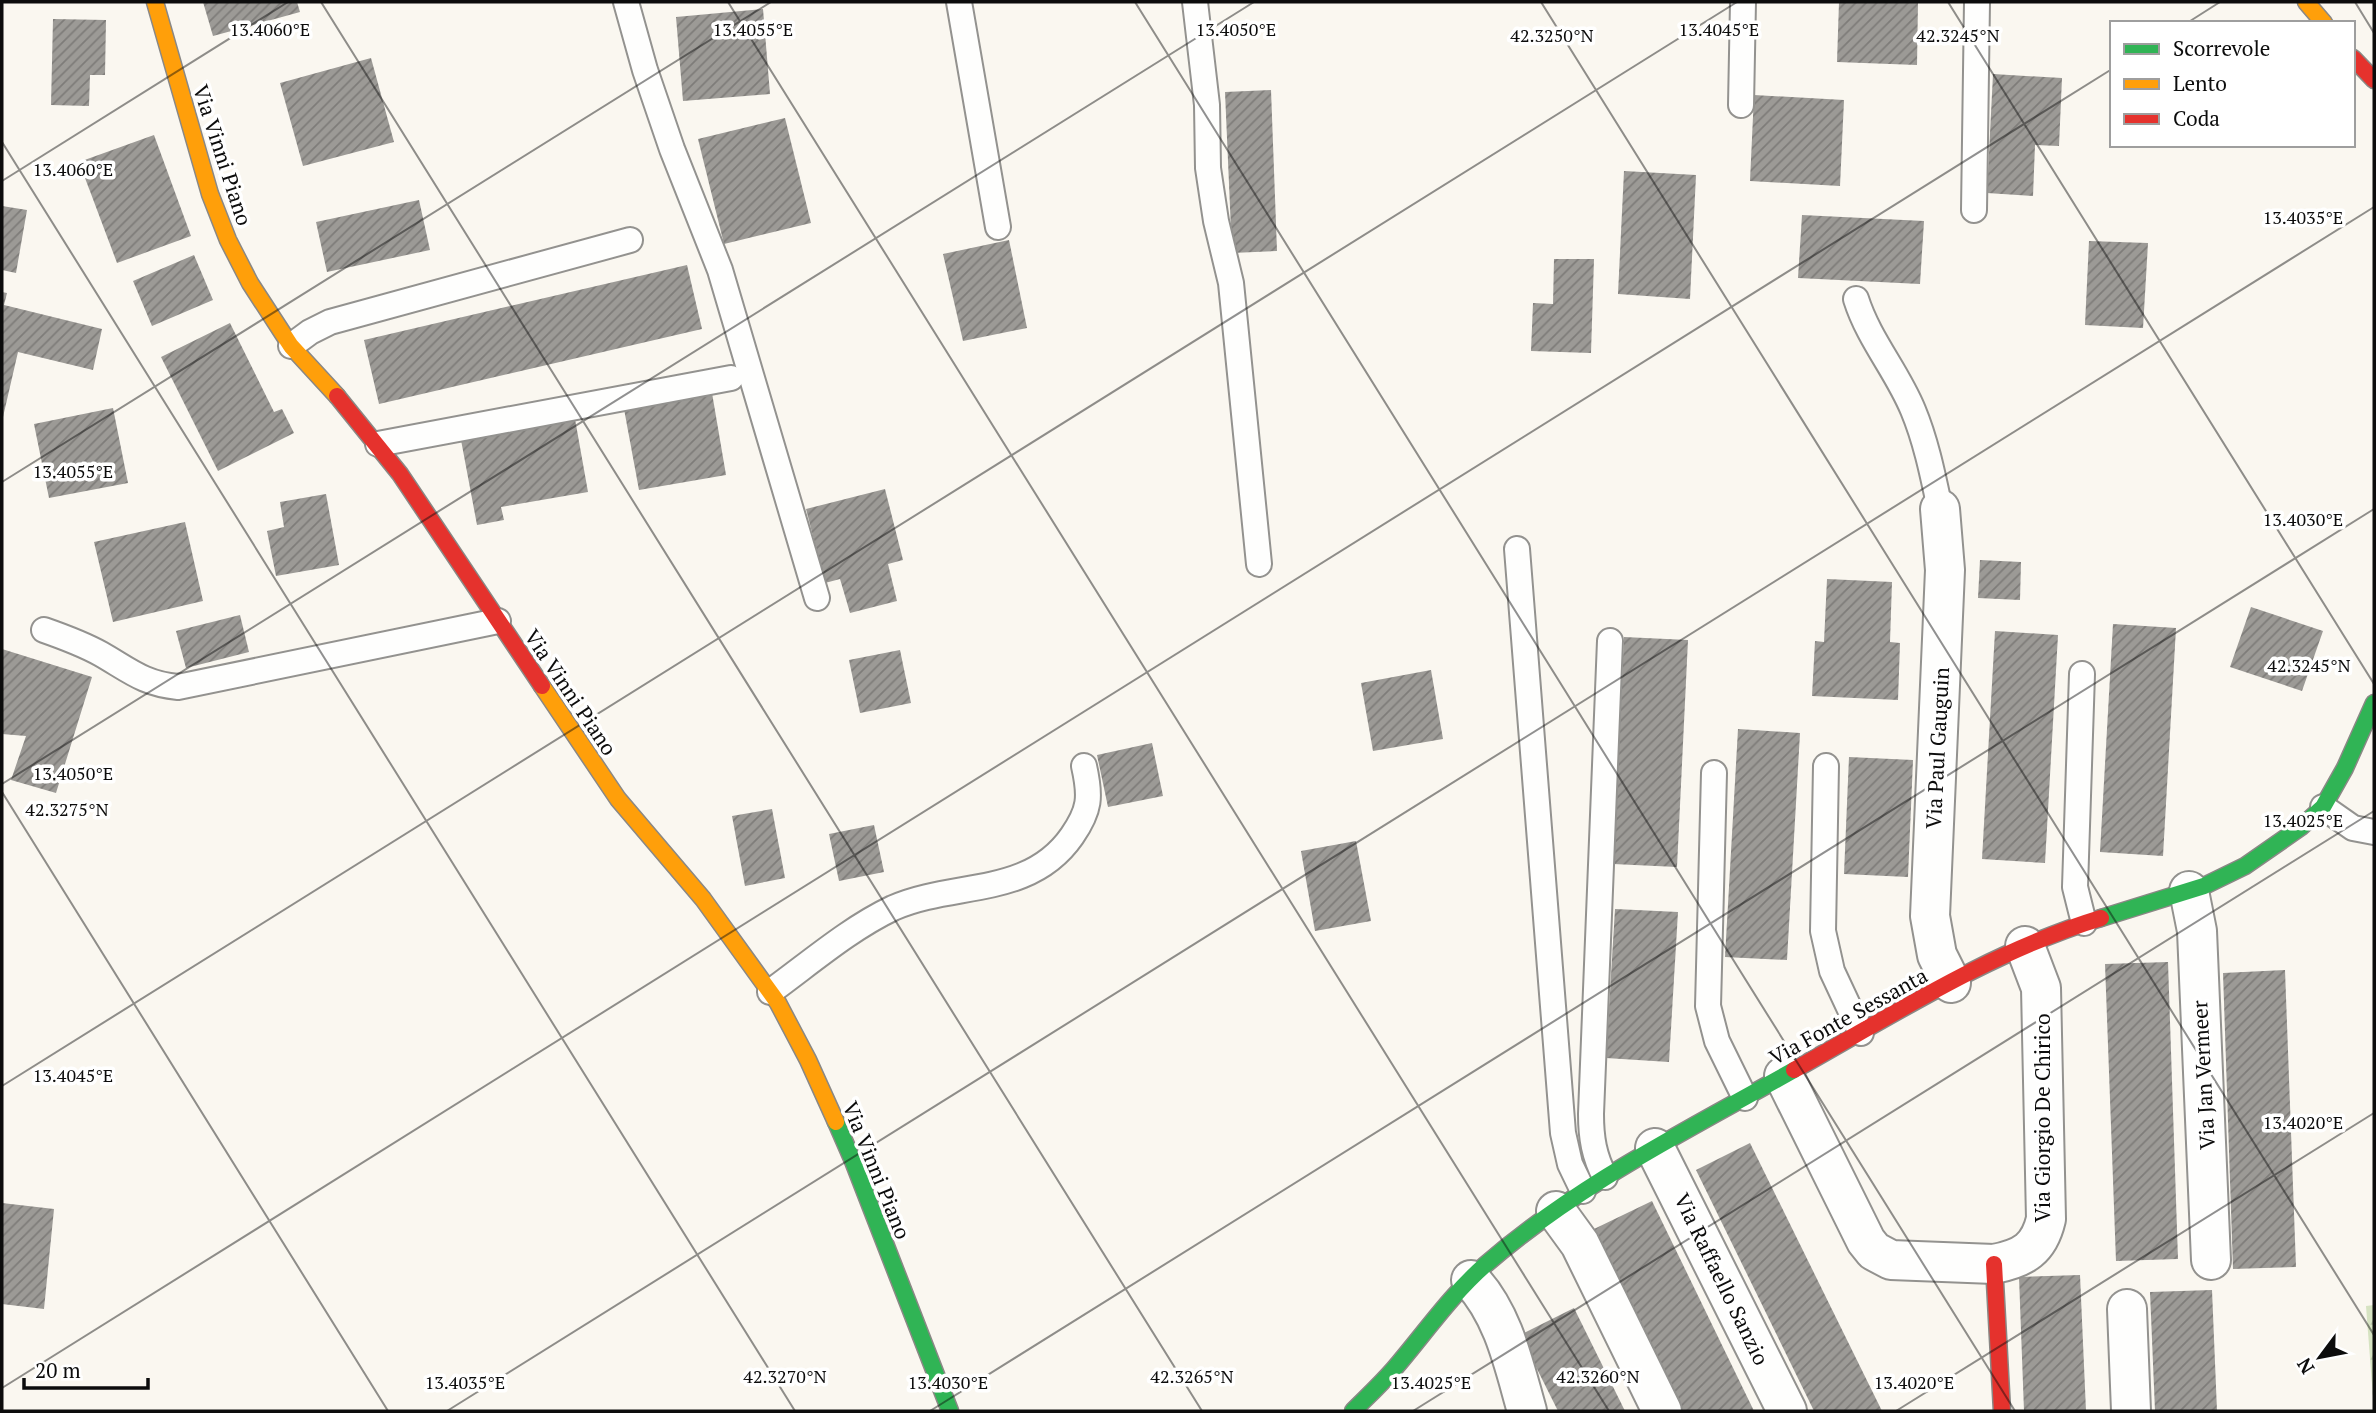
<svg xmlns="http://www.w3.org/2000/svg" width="2376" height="1413" viewBox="0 0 2376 1413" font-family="'PT Serif',serif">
  <defs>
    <pattern id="forest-firs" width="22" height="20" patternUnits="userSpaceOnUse" patternTransform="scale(1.75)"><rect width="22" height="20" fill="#d6e3c2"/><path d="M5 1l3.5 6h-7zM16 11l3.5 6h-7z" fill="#b6c2a6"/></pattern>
    <pattern id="building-hatch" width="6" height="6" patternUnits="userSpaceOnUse" patternTransform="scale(1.75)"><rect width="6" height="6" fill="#9c9a96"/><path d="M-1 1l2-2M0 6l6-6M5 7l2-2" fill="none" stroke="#7e7c79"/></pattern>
  </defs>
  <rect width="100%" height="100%" fill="#faf7f0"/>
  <polygon fill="url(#forest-firs)" points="2374,1305 2374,1411 2366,1306"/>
  <g fill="url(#building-hatch)">
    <polygon points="203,2 297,2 300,12 213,36"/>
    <polygon points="1839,2 1918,2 1917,65 1837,62"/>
    <polygon points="763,9 770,94 683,101 676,17"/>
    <polygon points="53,19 106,20 105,75 90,75 89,106 51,105"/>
    <polygon points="371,58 394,142 303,166 280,83"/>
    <polygon points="1993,74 2062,78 2059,146 2035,145 2033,196 1987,193"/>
    <polygon points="1271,90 1277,251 1232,253 1225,92"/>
    <polygon points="1754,95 1844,100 1840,186 1750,181"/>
    <polygon points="785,118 811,223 724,244 698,139"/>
    <polygon points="154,135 191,236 117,263 79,162"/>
    <polygon points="1624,171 1696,175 1690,299 1618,294"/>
    <polygon points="419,200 430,250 327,272 316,222"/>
    <polygon points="2,206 27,210 16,273 2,270"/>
    <polygon points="1802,215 1924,221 1920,284 1798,278"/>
    <polygon points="1009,240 1027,328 963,341 943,254"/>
    <polygon points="2089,241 2148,243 2143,328 2085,325"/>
    <polygon points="194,255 213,300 152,326 133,281"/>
    <polygon points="1554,259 1594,259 1591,353 1531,351 1533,303 1553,304"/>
    <polygon points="687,265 702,329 379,404 364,340"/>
    <polygon points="2,292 7,293 4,305 102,329 93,370 18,352 3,417"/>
    <polygon points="230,323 274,412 282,409 294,433 218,471 161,357"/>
    <polygon points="712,393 726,475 639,490 624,409"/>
    <polygon points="113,408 128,483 49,498 34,424"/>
    <polygon points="575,419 588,492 501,507 504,520 477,525 461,440"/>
    <polygon points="885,489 903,560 888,564 897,601 850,613 840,579 825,583 806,509"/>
    <polygon points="326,494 339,565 276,576 267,531 284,527 280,502"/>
    <polygon points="185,522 203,601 113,622 94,542"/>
    <polygon points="1980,560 2021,562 2020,600 1978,598"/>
    <polygon points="1827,579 1892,582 1890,642 1900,643 1898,700 1812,696 1815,641 1824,642"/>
    <polygon points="2251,607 2323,631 2302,691 2230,667"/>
    <polygon points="240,615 249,652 186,668 176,631"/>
    <polygon points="2113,624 2176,628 2163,856 2100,852"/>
    <polygon points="1995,631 2058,635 2045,863 1982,859"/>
    <polygon points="1624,637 1688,640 1677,867 1613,864"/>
    <polygon points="2,649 92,677 56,793 11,780 26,736 2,734"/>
    <polygon points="900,650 911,703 860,713 849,660"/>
    <polygon points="1431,670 1443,739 1373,751 1361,683"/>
    <polygon points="1738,729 1800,733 1787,960 1725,957"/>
    <polygon points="1152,743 1163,796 1108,807 1097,755"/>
    <polygon points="1849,757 1913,760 1908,877 1844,874"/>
    <polygon points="772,809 785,878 745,886 732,816"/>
    <polygon points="874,825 884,872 839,881 829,834"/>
    <polygon points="1356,841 1371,921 1315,931 1301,851"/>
    <polygon points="1615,909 1678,912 1669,1062 1606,1058"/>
    <polygon points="2168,962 2178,1259 2116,1261 2105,964"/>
    <polygon points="2285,970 2296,1267 2233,1269 2223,973"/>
    <polygon points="1750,1143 1882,1411 1814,1411 1696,1170"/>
    <polygon points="1652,1201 1754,1411 1682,1411 1594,1229"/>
    <polygon points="2,1203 54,1209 44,1309 2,1304"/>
    <polygon points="2080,1275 2086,1411 2024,1411 2019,1277"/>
    <polygon points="2212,1290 2217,1411 2155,1411 2150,1292"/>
    <polygon points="1574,1308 1625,1411 1558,1411 1520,1335"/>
  </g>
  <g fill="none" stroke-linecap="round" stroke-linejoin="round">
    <defs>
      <g id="lane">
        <polyline points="626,2 645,70 672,149 720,270 817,598"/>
        <polyline points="959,2 998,227"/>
        <polyline points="1195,2 1207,105 1208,168 1216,221 1231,283 1259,564"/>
        <polyline points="1741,105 1743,2"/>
        <polyline points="1974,210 1977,2"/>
        <path d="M1856,299C1869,340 1897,371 1913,410C1926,441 1933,476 1940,509"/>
        <polyline points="291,346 310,332 330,322 630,240"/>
        <polyline points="378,444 731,378"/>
        <polyline points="1517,549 1563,1133 1570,1164 1583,1191"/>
        <path d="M44,630C64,637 83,644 101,654C129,670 144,684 178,687L498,621"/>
        <polyline points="2082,674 2075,887 2084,923"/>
        <polyline points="1826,766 1823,931 1832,971 1861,1033"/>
        <polyline points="1714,773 1708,1006 1717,1041 1745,1098"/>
        <polyline points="2323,807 2353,828 2374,832"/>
        <path d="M770,992C810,963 849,929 893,908C954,881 1029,898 1072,836C1090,810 1091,797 1084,766"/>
        <path d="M1605,1177C1594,1156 1591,1138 1591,1114L1610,641"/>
      </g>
      <g id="street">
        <polyline points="1940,509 1945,570 1930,916 1937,955 1951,983"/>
        <polyline points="2189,891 2197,931 2211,1260"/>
        <path d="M1784,1076L1866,1241L1874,1251L1891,1260L1994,1264C2024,1258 2039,1249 2046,1219L2041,988L2025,946"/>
        <polyline points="1655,1148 1787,1411"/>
        <polyline points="1556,1211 1580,1244 1662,1411"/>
        <path d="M1471,1280C1504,1315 1514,1366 1527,1411"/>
        <polyline points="2127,1309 2131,1411"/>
      </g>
      <g id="fast">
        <polyline points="2101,918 2204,886 2245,866 2301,827 2323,807 2345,768 2374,703"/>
        <polyline points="836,1122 853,1161 950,1411"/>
        <path d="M1353,1411C1367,1397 1381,1384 1394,1369C1424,1334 1450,1296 1485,1265C1578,1184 1688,1130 1794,1070"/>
      </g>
      <g id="slow">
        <polyline points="155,2 210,194 228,240 250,283 291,346 337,396"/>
        <polyline points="2306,2 2324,23"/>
        <polyline points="542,686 618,799 703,899 778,1003 808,1060 836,1122"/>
      </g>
      <g id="jam">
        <polyline points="2353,58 2374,80"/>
        <polyline points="337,396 400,474 542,686"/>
        <path d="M1794,1070C1894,1014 1992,951 2101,918"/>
        <polyline points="1994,1264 2002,1411"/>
      </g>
    </defs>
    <use href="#lane" stroke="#93928f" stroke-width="28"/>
    <use href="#street" stroke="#93928f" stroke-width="42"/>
    <use href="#fast" stroke="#8a8885" stroke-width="19"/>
    <use href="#slow" stroke="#8a8885" stroke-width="19"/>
    <use href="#jam" stroke="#8a8885" stroke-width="19"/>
    <use href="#lane" stroke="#fefefd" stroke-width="24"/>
    <use href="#street" stroke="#fefefd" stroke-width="38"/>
    <use href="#fast" stroke="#30b455" stroke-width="16"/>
    <use href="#slow" stroke="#ff9f0a" stroke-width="16"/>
    <use href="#jam" stroke="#e5322d" stroke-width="16"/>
  </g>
  <path fill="none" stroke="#0c0c0c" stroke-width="2" stroke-opacity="0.45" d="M321,2L1202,1411M728,2L1609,1411M1135,2L2015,1411M1541,2L2374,1335M1948,2L2374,684M2355,2L2374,33M2187,23L2220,2M2,142L795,1411M2,181L288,2M2,482L771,2M2,784L1254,2M2,792L388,1411M2,1086L1737,2M2,1388L2112,69M447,1411L2374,207M930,1411L2374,509M1413,1411L2374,811M1896,1411L2374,1113"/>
  <g text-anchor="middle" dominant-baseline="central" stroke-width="7" stroke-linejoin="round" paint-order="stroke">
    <g font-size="21" fill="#0c0c0c" stroke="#fff">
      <text transform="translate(223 155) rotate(72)">Via Vinni Piano</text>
      <text transform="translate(571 692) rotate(56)">Via Vinni Piano</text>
      <text transform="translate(1937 748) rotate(-87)">Via Paul Gauguin</text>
      <text transform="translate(1848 1016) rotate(-29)">Via Fonte Sessanta</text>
      <text transform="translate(2203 1075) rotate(-93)">Via Jan Vermeer</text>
      <text transform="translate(2042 1118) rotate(-90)">Via Giorgio De Chirico</text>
      <text transform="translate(877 1170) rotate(68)">Via Vinni Piano</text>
      <text transform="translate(1722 1279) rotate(64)">Via Raffaello Sanzio</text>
    </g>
  </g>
  <g font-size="18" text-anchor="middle" fill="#0c0c0c" stroke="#fff" stroke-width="7" stroke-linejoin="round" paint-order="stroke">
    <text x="270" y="36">13.4060°E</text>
    <text x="753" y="36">13.4055°E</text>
    <text x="1236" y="36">13.4050°E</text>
    <text x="1719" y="36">13.4045°E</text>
    <text x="1552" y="42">42.3250°N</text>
    <text x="1958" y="42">42.3245°N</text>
    <text x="73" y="176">13.4060°E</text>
    <text x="2303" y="224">13.4035°E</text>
    <text x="73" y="478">13.4055°E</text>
    <text x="2303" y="526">13.4030°E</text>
    <text x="2309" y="672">42.3245°N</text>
    <text x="73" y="780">13.4050°E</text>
    <text x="67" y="816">42.3275°N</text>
    <text x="2303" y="827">13.4025°E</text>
    <text x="73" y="1082">13.4045°E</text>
    <text x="2303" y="1129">13.4020°E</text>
    <text x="785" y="1383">42.3270°N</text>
    <text x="1192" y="1383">42.3265°N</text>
    <text x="1598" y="1383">42.3260°N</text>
    <text x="465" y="1389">13.4035°E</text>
    <text x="948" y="1389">13.4030°E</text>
    <text x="1431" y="1389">13.4025°E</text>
    <text x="1914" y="1389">13.4020°E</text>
  </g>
  <rect width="2376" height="1413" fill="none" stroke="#0c0c0c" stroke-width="7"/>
  <rect x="2110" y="21" width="245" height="126" fill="#ffffff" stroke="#9e9e9e" stroke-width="2"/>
  <rect x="2124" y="44" width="35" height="10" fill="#30b455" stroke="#9e9e9e" stroke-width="2"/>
  <text x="2173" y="56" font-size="21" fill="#0c0c0c">Scorrevole</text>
  <rect x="2124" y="79" width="35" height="10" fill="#ff9f0a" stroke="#9e9e9e" stroke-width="2"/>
  <text x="2173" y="91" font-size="21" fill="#0c0c0c">Lento</text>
  <rect x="2124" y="114" width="35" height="10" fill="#e5322d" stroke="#9e9e9e" stroke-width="2"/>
  <text x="2173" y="126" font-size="21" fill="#0c0c0c">Coda</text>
  <g transform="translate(2320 1357) rotate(238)" stroke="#ffffff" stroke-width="5" paint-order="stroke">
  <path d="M0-5L12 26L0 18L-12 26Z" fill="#0c0c0c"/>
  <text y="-10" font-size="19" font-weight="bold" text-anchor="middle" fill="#0c0c0c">N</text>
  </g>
  <path d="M24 1378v10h124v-10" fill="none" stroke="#0c0c0c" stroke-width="3.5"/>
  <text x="35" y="1378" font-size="21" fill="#0c0c0c" stroke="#ffffff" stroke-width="5" paint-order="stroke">20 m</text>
</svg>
